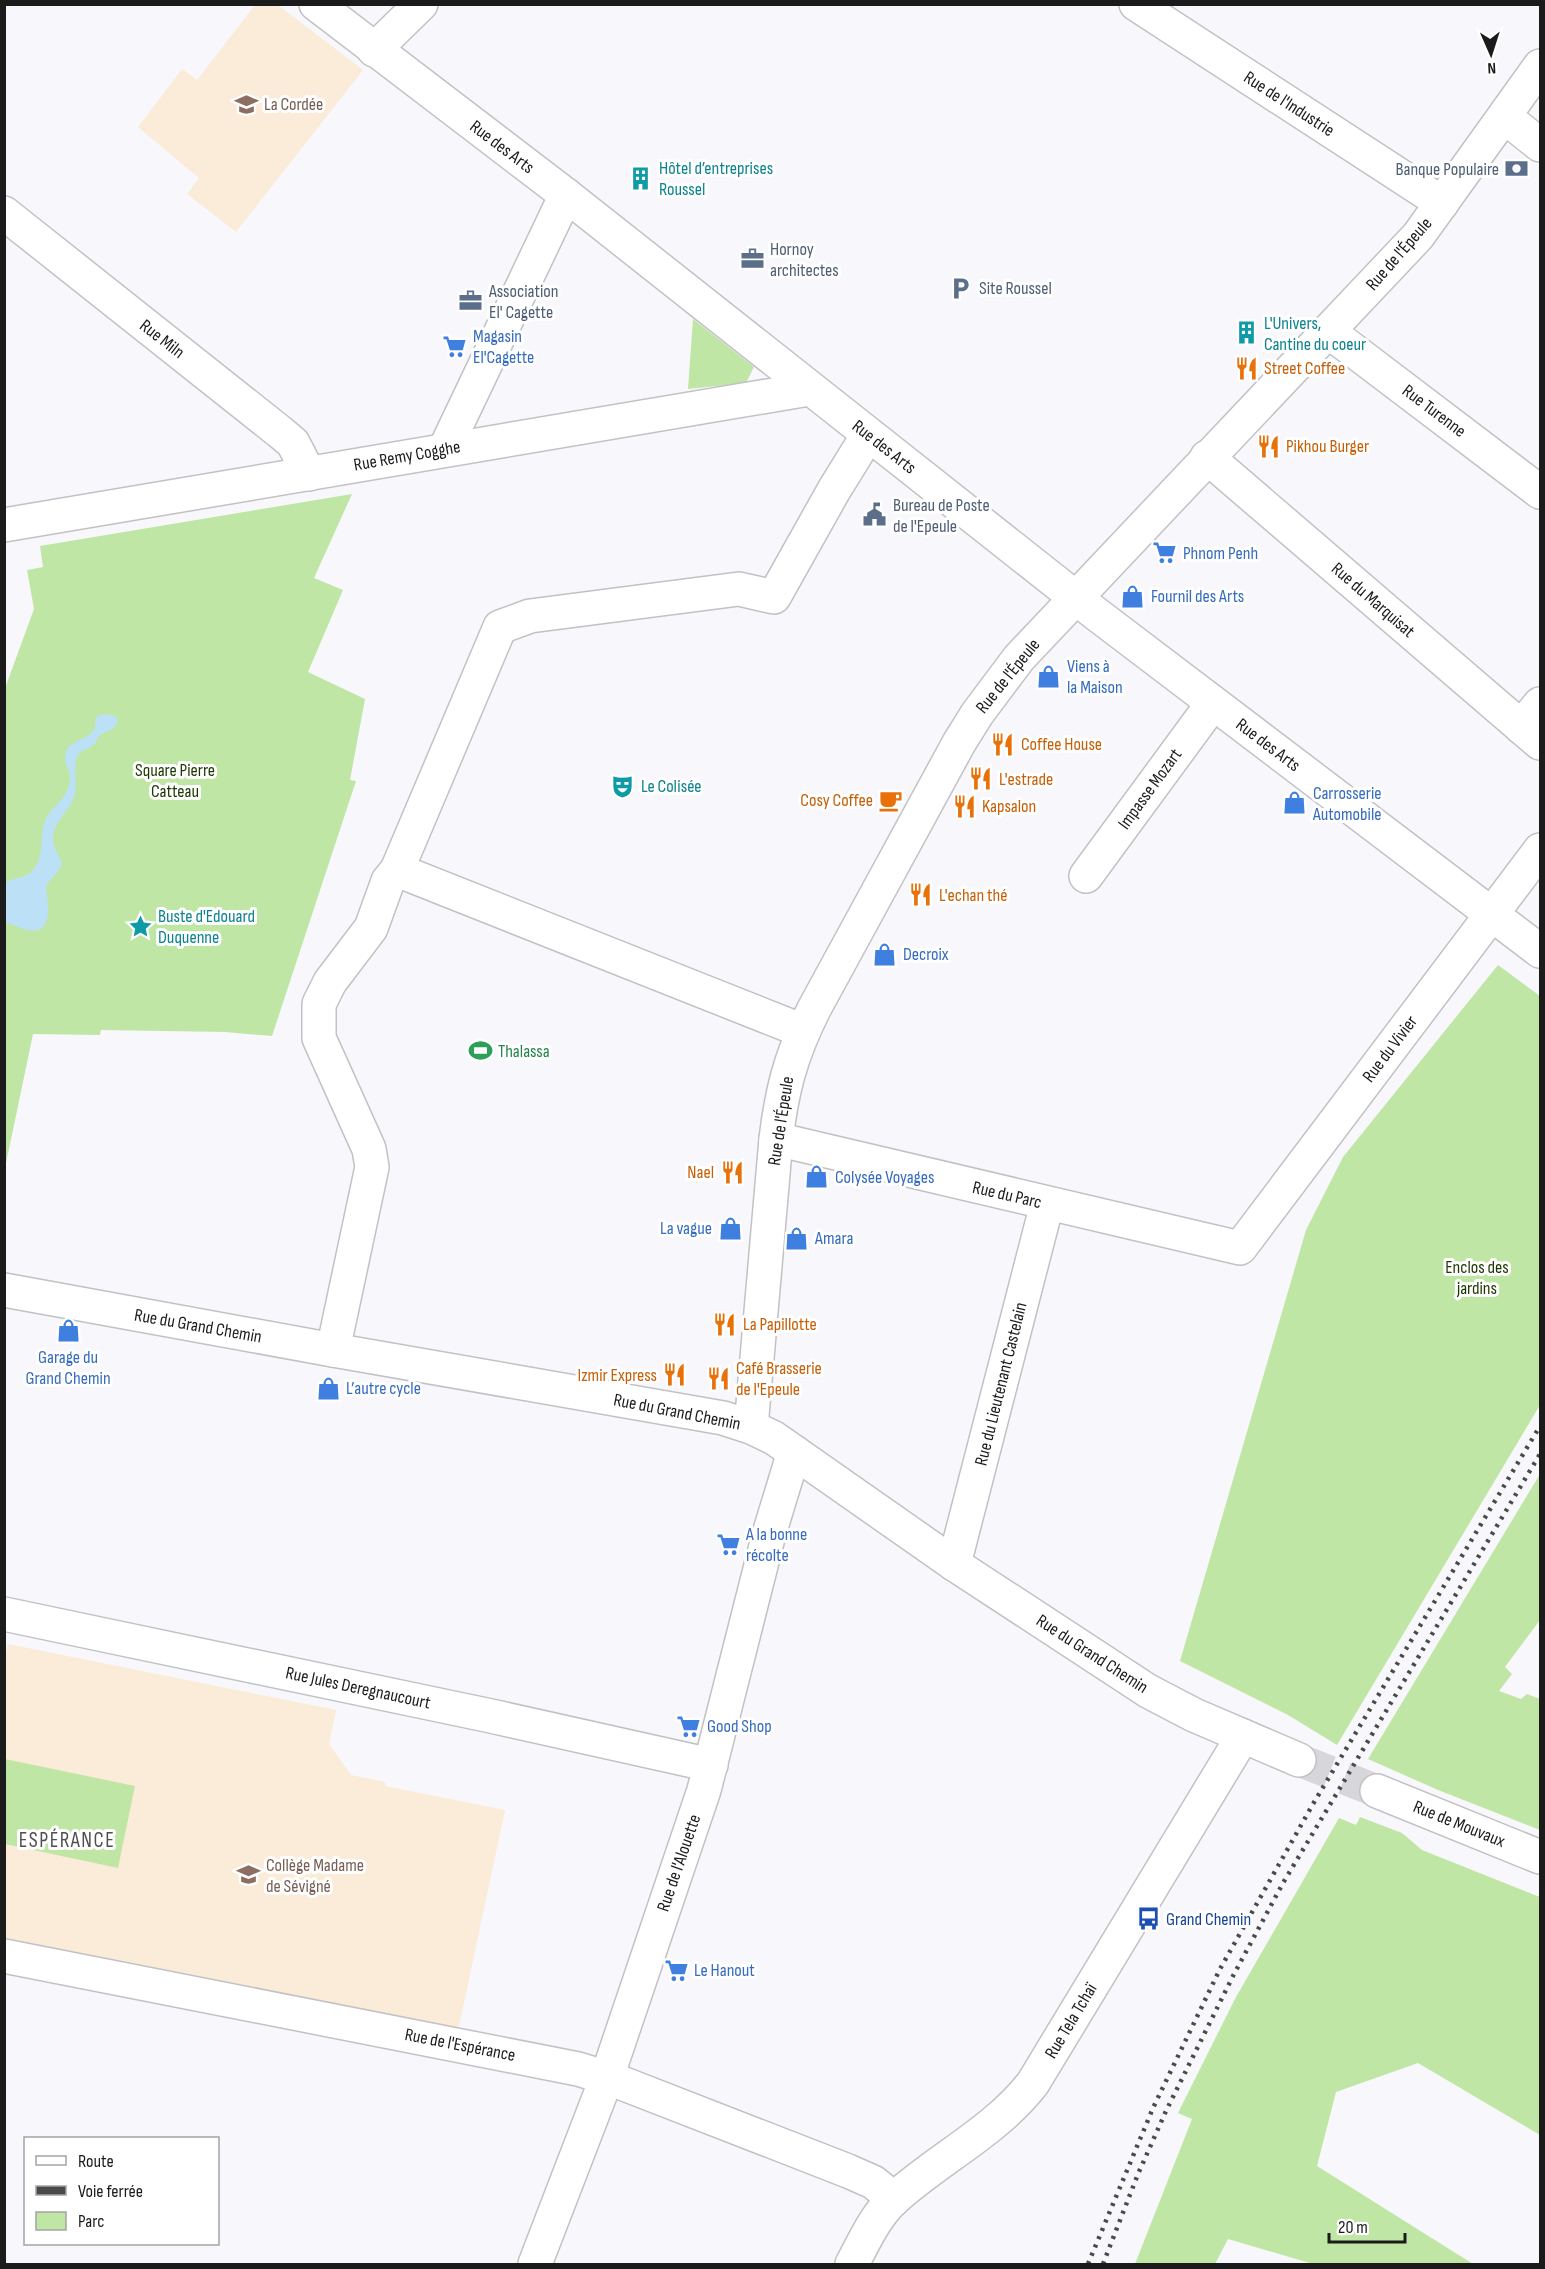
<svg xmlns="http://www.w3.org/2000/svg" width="1545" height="2269" viewBox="0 0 1545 2269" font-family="'Sofia Sans Condensed',sans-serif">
  <rect width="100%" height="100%" fill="#f8f7fb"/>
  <g fill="#faecd8">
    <polygon points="255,5 278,5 363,70 236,232 187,194 199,178 138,127 182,69 197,80"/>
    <polygon points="8,1644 336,1710 329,1744 351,1775 385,1782 385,1786 505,1810 458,2031 5,1940 4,1661"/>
  </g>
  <g fill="#c0e6a5">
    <polygon points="693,319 754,367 746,383 688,389"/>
    <polygon points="352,494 314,578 343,590 308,672 365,699 350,780 356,781 272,1036 225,1032 101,1030 100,1035 33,1034 5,1168 4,691 34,609 27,570 43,567 40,546"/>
    <polygon points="1498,965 1540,996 1540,1405 1337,1745 1288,1715 1180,1661 1306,1230 1343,1157"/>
    <polygon points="1540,1474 1540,1620 1505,1667 1512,1674 1499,1691 1521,1699 1527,1694 1540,1699 1540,1830 1438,1790 1368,1759"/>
    <polygon points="5,1759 135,1786 118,1868 5,1844"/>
    <polygon points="1360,1817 1402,1833 1422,1850 1540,1897 1540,2135 1418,2063 1336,2092 1317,2166 1473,2264 1313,2264 1228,2239 1215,2264 1135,2264 1192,2119 1178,2113 1236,1997 1339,1818 1356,1825"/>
  </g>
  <path fill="#bce0f5" d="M103,714L115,716L118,720C115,732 105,729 98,738C94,743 98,741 93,745C89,749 84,749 81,752C70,760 79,784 74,797C70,811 53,822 53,838C52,847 60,855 62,864L57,873L46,885C47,899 56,936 27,930C20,928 13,924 5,923V883C14,877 26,879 33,870C45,856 39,837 45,821C51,806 68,800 70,779C71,769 62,763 66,752C70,740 87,740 94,730C96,726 95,721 96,717Z"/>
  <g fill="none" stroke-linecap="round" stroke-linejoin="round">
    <polyline stroke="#d7d6da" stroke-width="33" stroke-dasharray="33 16" stroke-linecap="butt" points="1299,1760 1377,1791"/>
    <defs>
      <g id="minor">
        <polyline points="316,4 566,195 1095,613 1540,951"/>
        <polyline points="1136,4 1442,203"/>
        <polyline points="374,50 421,4"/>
        <polyline points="1505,117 1540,145"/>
        <polyline points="4,213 280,432 293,443 309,474"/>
        <polyline points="1328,331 1540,492"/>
        <polyline points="445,449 566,195"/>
        <polyline points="1207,457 1540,743"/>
        <polyline points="4,525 809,389"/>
        <polyline points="1521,727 1540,704"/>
        <polyline points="397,870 803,1031"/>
        <polyline points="1086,876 1213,703"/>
        <polyline points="776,1139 1240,1248 1540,850"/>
        <polyline points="333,1350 372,1167 369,1149 319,1038 319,1004 330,982 371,928 388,881 397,870 500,627 530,616 739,589 774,597 834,490 868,435"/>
        <path d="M751,1427L776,1139C782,1089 791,1055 814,1009L959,743L977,714L1019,658L1418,236L1540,66"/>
        <polyline points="954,1564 1047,1204"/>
        <polyline points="4,1614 491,1716 711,1765"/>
        <polyline points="4,1956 578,2069 614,2080 848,2171 873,2182 894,2199"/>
        <polyline points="535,2264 607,2077 704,1790 769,1534 794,1452"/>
        <path d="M852,2264C864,2242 875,2216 894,2199C938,2159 996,2131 1033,2083L1243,1736"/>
      </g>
      <g id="major">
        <polyline points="4,1290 333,1350 723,1418 751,1427 774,1438 954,1564 1148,1691 1194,1715 1299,1760"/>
        <polyline points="1377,1791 1540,1857"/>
      </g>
    </defs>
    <use href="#minor" stroke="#c2c1c5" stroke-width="36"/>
    <use href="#major" stroke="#c2c1c5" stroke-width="36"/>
    <use href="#minor" stroke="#fff" stroke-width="33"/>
    <use href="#major" stroke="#fff" stroke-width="33"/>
    <g stroke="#4a4a4c" stroke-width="4.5" stroke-dasharray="3 6" stroke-linecap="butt">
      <polyline points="1088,2264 1153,2108 1220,1969 1313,1804 1540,1426"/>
      <polyline points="1103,2264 1138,2174 1166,2111 1233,1976 1283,1883 1540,1454"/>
    </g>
  </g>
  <defs>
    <symbol id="school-bare" viewBox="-9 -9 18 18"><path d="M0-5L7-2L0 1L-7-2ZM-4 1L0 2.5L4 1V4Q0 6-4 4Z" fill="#8d6e63" stroke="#fff" stroke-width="2.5" paint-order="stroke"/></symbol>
    <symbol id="bank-bare" viewBox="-9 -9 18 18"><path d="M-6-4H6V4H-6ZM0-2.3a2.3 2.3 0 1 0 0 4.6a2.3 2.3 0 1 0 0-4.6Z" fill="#5c6f8a" stroke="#fff" stroke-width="2.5" paint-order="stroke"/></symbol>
    <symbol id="building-bare" viewBox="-9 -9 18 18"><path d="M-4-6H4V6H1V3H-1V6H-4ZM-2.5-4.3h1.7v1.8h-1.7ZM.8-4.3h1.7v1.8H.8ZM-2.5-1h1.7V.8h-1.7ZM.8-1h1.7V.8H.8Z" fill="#0f9aa8" stroke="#fff" stroke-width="2.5" paint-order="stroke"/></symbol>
    <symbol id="office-bare" viewBox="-9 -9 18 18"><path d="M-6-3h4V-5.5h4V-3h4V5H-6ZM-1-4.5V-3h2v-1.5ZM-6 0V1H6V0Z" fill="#5c6f8a" stroke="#fff" stroke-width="2.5" paint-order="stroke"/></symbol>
    <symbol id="parking-bare" viewBox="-9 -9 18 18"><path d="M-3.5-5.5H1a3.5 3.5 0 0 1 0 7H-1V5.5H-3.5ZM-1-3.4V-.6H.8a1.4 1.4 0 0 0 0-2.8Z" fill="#5c6f8a" stroke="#fff" stroke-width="2.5" paint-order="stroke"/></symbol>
    <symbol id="supermarket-bare" viewBox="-9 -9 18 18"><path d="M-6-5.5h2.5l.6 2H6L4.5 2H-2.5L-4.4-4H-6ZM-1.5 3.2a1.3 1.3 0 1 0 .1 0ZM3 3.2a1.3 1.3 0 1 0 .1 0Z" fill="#3f7fe0" stroke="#fff" stroke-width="2.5" paint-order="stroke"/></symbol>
    <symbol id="restaurant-bare" viewBox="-9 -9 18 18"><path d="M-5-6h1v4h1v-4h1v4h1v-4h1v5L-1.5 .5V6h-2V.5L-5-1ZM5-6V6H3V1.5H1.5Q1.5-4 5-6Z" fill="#e8710a" stroke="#fff" stroke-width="2.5" paint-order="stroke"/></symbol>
    <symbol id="civic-bare" viewBox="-9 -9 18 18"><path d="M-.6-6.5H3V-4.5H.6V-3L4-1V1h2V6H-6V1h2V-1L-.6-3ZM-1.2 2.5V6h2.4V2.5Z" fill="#5c6f8a" stroke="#fff" stroke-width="2.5" paint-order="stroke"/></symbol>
    <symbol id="shop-bare" viewBox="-9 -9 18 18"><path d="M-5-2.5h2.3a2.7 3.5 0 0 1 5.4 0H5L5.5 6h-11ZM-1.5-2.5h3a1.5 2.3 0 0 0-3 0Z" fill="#3f7fe0" stroke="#fff" stroke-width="2.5" paint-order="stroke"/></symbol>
    <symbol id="theatre-bare" viewBox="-9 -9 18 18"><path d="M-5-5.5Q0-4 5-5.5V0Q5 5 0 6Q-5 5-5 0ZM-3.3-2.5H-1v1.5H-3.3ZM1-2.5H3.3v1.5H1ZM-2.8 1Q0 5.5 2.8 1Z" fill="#0f9aa8" stroke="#fff" stroke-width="2.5" paint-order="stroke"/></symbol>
    <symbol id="cafe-bare" viewBox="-9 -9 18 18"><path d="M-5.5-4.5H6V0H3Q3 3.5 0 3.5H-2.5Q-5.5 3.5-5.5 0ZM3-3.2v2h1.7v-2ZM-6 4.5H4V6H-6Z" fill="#e8710a" stroke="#fff" stroke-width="2.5" paint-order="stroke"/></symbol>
    <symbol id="sight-bare" viewBox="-9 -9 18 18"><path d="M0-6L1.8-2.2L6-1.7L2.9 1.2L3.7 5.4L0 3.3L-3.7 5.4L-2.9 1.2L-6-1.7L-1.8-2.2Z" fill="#0f9aa8" stroke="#fff" stroke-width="2.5" paint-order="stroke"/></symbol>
    <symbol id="stadium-bare" viewBox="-9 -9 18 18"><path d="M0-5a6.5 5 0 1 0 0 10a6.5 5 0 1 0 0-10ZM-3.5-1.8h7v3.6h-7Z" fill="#2e9e5b" stroke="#fff" stroke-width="2.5" paint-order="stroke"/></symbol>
    <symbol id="bus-bare" viewBox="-9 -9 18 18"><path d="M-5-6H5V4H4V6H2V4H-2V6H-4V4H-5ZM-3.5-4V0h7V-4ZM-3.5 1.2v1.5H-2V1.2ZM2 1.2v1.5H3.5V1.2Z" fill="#1a4fb4" stroke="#fff" stroke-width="2.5" paint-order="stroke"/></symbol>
  </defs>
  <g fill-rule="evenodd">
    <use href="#school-bare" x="230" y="88" width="33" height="33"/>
    <use href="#bank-bare" x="1500" y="152" width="33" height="33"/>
    <use href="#building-bare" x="624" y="162" width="33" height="33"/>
    <use href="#office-bare" x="736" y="242" width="33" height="33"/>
    <use href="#parking-bare" x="944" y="272" width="33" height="33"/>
    <use href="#office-bare" x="454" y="284" width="33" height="33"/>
    <use href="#building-bare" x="1230" y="316" width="33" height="33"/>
    <use href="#supermarket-bare" x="438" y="330" width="33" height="33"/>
    <use href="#restaurant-bare" x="1230" y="352" width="33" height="33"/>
    <use href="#restaurant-bare" x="1252" y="430" width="33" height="33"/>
    <use href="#civic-bare" x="858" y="498" width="33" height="33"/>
    <use href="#supermarket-bare" x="1148" y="536" width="33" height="33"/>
    <use href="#shop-bare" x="1116" y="580" width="33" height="33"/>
    <use href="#shop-bare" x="1032" y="660" width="33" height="33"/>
    <use href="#restaurant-bare" x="986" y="728" width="33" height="33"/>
    <use href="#restaurant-bare" x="964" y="762" width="33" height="33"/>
    <use href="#theatre-bare" x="606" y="770" width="33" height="33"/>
    <use href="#cafe-bare" x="874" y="784" width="33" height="33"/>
    <use href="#shop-bare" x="1278" y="786" width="33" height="33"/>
    <use href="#restaurant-bare" x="948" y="790" width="33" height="33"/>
    <use href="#restaurant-bare" x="904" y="878" width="33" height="33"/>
    <use href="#sight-bare" x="124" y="910" width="33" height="33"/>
    <use href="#shop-bare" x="868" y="938" width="33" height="33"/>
    <use href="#stadium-bare" x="464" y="1034" width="33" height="33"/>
    <use href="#restaurant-bare" x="716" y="1156" width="33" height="33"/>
    <use href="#shop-bare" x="800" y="1160" width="33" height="33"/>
    <use href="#shop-bare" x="714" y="1212" width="33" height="33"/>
    <use href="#shop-bare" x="780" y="1222" width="33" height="33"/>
    <use href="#restaurant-bare" x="708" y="1308" width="33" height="33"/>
    <use href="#shop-bare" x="52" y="1314" width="33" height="33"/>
    <use href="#restaurant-bare" x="658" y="1358" width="33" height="33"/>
    <use href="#restaurant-bare" x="702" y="1362" width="33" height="33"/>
    <use href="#shop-bare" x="312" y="1372" width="33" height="33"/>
    <use href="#supermarket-bare" x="712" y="1528" width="33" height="33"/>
    <use href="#supermarket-bare" x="672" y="1710" width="33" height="33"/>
    <use href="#school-bare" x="232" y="1858" width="33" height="33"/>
    <use href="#bus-bare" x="1132" y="1902" width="33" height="33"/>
    <use href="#supermarket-bare" x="660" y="1954" width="33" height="33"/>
  </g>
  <g text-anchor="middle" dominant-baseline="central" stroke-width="6" stroke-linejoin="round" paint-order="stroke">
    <g font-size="18" fill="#785e54" stroke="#fff" text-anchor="start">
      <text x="264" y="104">La Cordée</text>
      <text x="266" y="1865">Collège Madame<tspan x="266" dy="21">de Sévigné</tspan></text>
    </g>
    <g font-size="18" fill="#1b1b1c" stroke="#fff">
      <text transform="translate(1289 104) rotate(33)">Rue de l'Industrie</text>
      <text transform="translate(502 147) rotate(37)">Rue des Arts</text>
      <text transform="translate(1399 254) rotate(-49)">Rue de l'Épeule</text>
      <text transform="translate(162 339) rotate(38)">Rue Miln</text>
      <text transform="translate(1434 411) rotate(37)">Rue Turenne</text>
      <text transform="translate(884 447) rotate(38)">Rue des Arts</text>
      <text transform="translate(407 456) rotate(-10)">Rue Remy Cogghe</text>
      <text transform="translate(1373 600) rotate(41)">Rue du Marquisat</text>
      <text transform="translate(1008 676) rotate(-51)">Rue de l'Épeule</text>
      <text transform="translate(1268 745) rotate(37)">Rue des Arts</text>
      <text transform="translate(1150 789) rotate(-54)">Impasse Mozart</text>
      <text transform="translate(1390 1049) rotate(-53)">Rue du Vivier</text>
      <text transform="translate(781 1121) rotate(-81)">Rue de l'Épeule</text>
      <text transform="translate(1007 1195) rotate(13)">Rue du Parc</text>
      <text transform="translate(198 1326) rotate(10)">Rue du Grand Chemin</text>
      <text transform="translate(1001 1384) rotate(-76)">Rue du Lieutenant Castelain</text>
      <text transform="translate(677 1412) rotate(11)">Rue du Grand Chemin</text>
      <text transform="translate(1092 1654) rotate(33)">Rue du Grand Chemin</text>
      <text transform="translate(358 1688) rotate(12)">Rue Jules Deregnaucourt</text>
      <text transform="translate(1459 1824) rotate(22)">Rue de Mouvaux</text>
      <text transform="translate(679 1863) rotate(-71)">Rue de l'Alouette</text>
      <text transform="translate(1071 2021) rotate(-59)">Rue Tela Tchaï</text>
      <text transform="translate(460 2045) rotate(11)">Rue de l'Espérance</text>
    </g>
    <g font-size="18" fill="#0d838f" stroke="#fff" text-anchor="start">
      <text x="659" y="168">Hôtel d’entreprises<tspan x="659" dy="21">Roussel</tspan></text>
      <text x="1264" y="323">L'Univers,<tspan x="1264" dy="21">Cantine du coeur</tspan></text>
      <text x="641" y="786">Le Colisée</text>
      <text x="158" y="916">Buste d'Edouard<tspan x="158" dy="21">Duquenne</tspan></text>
    </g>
    <g font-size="18" fill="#4e5e75" stroke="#fff" text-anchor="start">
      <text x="1499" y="169" text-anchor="end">Banque Populaire</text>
      <text x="770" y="249">Hornoy<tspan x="770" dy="21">architectes</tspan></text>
      <text x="979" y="288">Site Roussel</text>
      <text x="489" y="291">Association<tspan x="489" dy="21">El' Cagette</tspan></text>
      <text x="893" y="505">Bureau de Poste<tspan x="893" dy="21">de l'Epeule</tspan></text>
    </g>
    <g font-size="18" fill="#366cbe" stroke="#fff" text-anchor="start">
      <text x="473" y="336">Magasin<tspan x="473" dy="21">El'Cagette</tspan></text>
      <text x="1183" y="553">Phnom Penh</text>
      <text x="1151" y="596">Fournil des Arts</text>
      <text x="1067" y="666">Viens à<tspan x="1067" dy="21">la Maison</tspan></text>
      <text x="1313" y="793">Carrosserie<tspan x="1313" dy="21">Automobile</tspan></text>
      <text x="903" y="954">Decroix</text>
      <text x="835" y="1177">Colysée Voyages</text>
      <text x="712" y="1228" text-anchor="end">La vague</text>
      <text x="815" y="1238">Amara</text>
      <text x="68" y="1357" text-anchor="middle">Garage du<tspan x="68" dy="21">Grand Chemin</tspan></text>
      <text x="346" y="1388">L’autre cycle</text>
      <text x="746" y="1534">A la bonne<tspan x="746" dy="21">récolte</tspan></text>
      <text x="707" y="1726">Good Shop</text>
      <text x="694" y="1970">Le Hanout</text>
    </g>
    <g font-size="18" fill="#c56008" stroke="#fff" text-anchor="start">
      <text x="1264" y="368">Street Coffee</text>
      <text x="1286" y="446">Pikhou Burger</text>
      <text x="1021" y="744">Coffee House</text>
      <text x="999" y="779">L'estrade</text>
      <text x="873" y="800" text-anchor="end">Cosy Coffee</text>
      <text x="982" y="806">Kapsalon</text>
      <text x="939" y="895">L'echan thé</text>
      <text x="714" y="1172" text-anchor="end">Nael</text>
      <text x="743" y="1324">La Papillotte</text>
      <text x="736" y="1368">Café Brasserie<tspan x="736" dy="21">de l'Epeule</tspan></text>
      <text x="657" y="1375" text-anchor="end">Izmir Express</text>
    </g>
    <g font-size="18" fill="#1c3800" stroke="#fff">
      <text x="175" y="770">Square Pierre<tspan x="175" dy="21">Catteau</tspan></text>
      <text x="1477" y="1267">Enclos des<tspan x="1477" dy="21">jardins</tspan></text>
    </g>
    <g font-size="18" fill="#27864d" stroke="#fff" text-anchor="start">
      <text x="498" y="1051">Thalassa</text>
    </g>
    <g font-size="18" fill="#164399" stroke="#fff" text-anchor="start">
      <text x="1166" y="1919">Grand Chemin</text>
    </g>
    <g font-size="21" letter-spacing="1.5" fill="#4f4f52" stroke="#fff">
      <text x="67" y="1840">ESPÉRANCE</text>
    </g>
  </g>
  <rect width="1545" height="2269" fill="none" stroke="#1b1b1c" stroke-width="12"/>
  <rect x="24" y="2137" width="195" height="108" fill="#ffffff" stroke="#a4a4a4" stroke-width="1.5"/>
  <rect x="36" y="2156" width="30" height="9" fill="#ffffff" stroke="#a4a4a4" stroke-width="1.5"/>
  <text x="78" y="2167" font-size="18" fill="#1b1b1c">Route</text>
  <rect x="36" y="2186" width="30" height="9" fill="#4a4a4c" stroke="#a4a4a4" stroke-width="1.5"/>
  <text x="78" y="2197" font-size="18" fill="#1b1b1c">Voie ferrée</text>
  <rect x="36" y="2212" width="30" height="18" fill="#c0e6a5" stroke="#a4a4a4" stroke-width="1.5"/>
  <text x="78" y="2227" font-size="18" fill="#1b1b1c">Parc</text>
  <g transform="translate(1491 54) rotate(177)" stroke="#ffffff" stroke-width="4.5" paint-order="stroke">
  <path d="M0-4.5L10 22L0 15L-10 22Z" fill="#1b1b1c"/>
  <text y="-9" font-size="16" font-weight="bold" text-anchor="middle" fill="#1b1b1c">N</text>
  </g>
  <path d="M1329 2233v9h76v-9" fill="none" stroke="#1b1b1c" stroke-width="3"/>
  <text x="1338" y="2233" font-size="18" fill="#1b1b1c" stroke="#ffffff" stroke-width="4.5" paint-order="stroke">20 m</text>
</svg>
